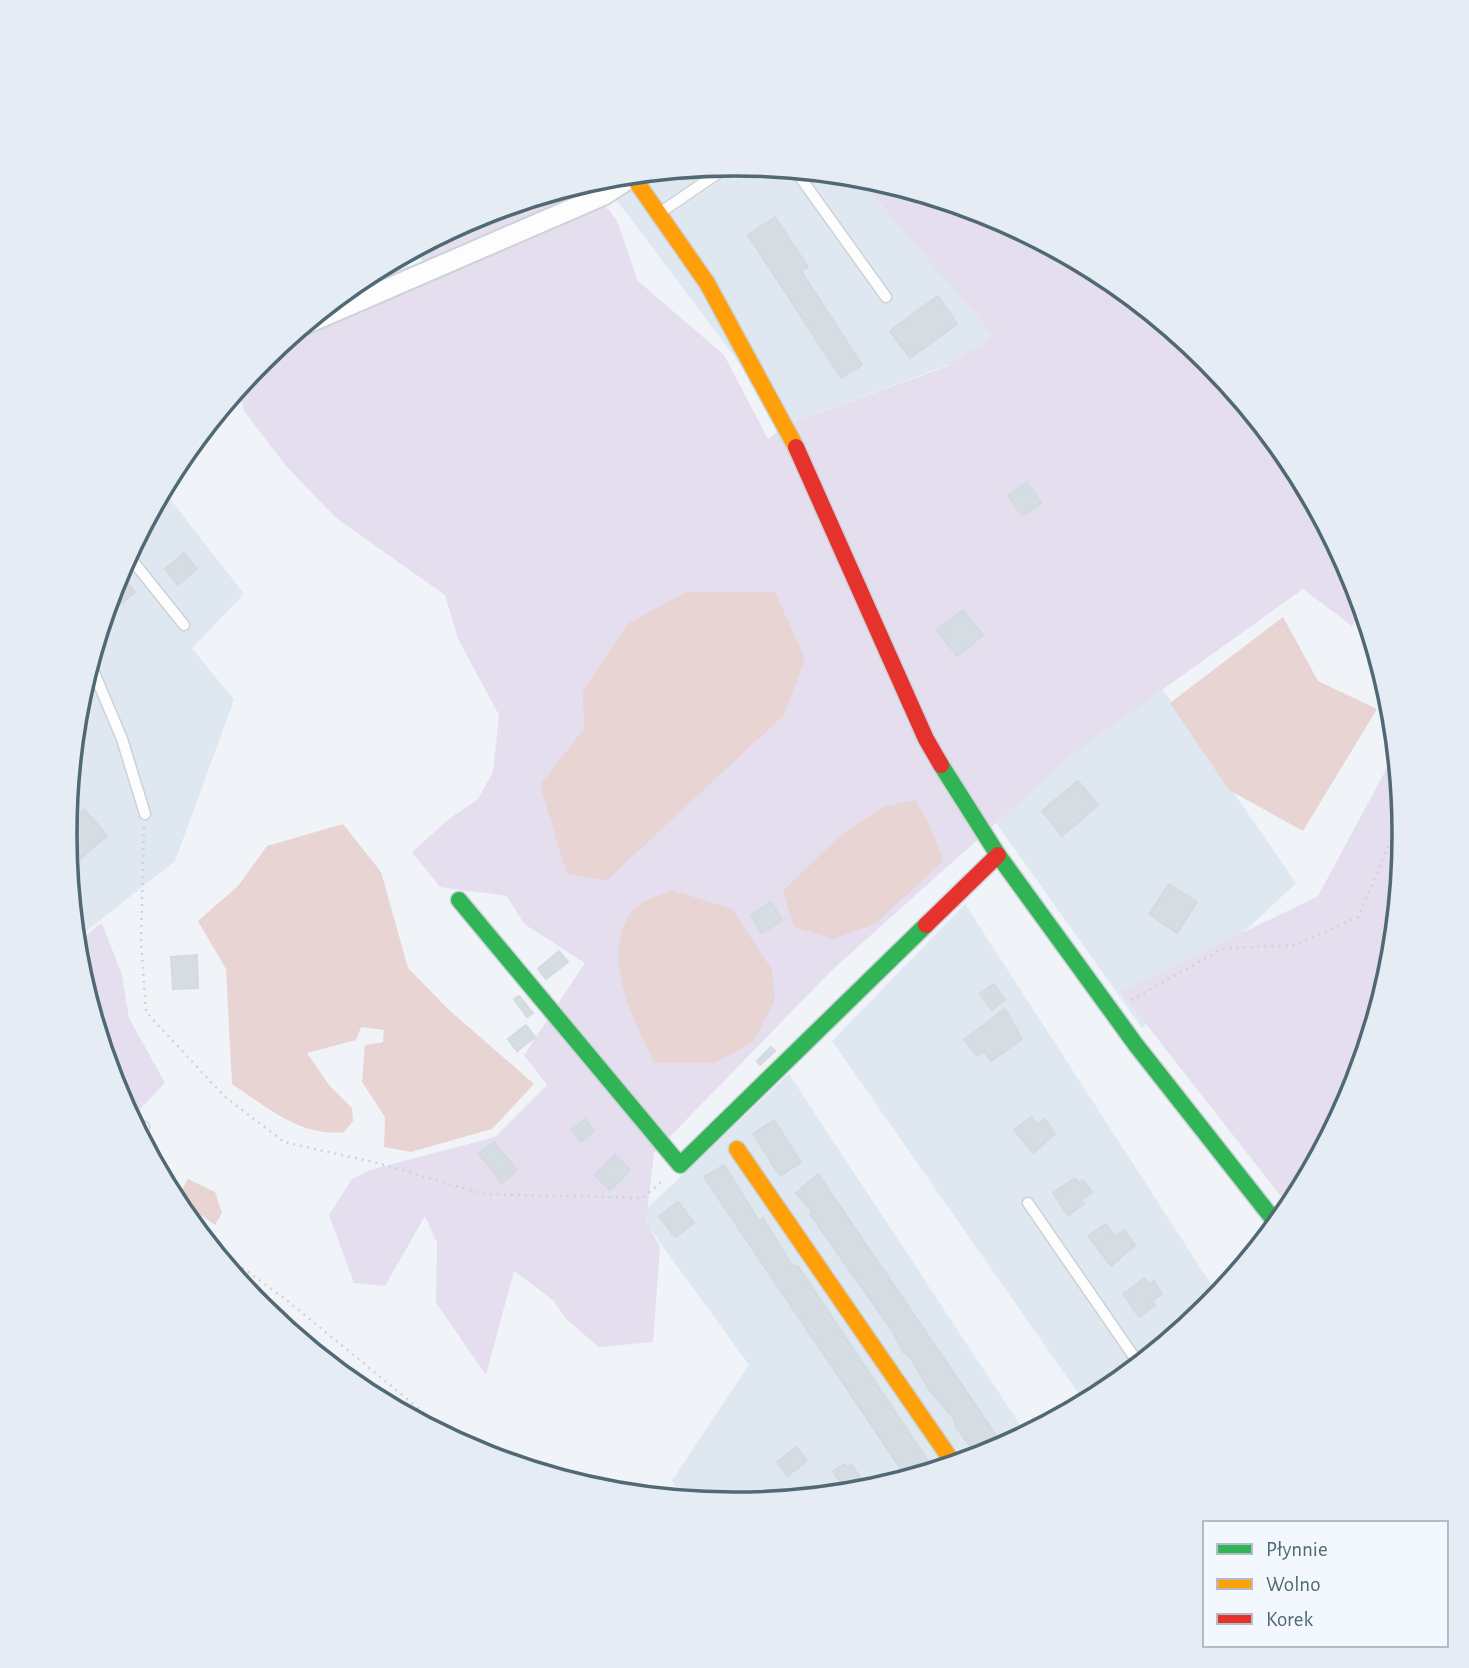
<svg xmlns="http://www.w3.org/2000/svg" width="1469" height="1668" viewBox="0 0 1469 1668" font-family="'Alegreya Sans',sans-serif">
  <rect width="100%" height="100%" fill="#f0f4f8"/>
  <g fill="#dfe8f0">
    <polygon points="735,164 855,176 1005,344 786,425 600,178"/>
    <polygon points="403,256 424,291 258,364 363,277"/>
    <polygon points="163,490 244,594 192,648 234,700 175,861 75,940 65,834 78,703 116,577"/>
    <polygon points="1068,552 1296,883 1142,1028 989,813"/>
    <polygon points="965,904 1218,1295 1208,1308 1122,1378 1085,1403 832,1041"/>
    <polygon points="789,1074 1026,1434 990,1453 865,1491 734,1504 683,1499 672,1481 749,1365 640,1215"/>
  </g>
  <g fill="#e5deef">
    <polygon points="856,176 991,215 1107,277 1208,361 1292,462 1353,578 1363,609 1352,626 1303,589 1075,752 831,971 654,1153 646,1221 660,1247 653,1342 599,1347 567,1320 553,1300 514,1271 486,1375 436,1303 437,1243 425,1216 385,1286 354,1283 329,1215 352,1179 370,1170 495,1137 547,1085 524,1055 585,963 524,924 507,896 440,887 412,852 449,819 478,799 493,772 499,715 458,639 445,595 336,518 287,467 244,411 238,388 261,360 293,334 296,337 430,279 416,248 479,215 588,182 617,221 638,281 724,355 768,439 786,425 948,366 994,336"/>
    <polygon points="1396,751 1404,834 1391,965 1353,1091 1290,1208 1121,992 1318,896"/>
    <path d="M102,923L122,975L129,1018L165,1083L138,1111L121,1100L116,1090L78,964C76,946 87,932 102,923Z"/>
  </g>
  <g fill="#e7d4d3">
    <polygon points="686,592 775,592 805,659 784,715 607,880 567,874 540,785 584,729 583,691 629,623"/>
    <polygon points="1283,617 1318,681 1377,709 1303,831 1229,790 1170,703"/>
    <polygon points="915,800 931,828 943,861 875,924 833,939 794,927 783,891 842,834 884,807"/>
    <path d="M343,824L381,872L408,968L449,1010L534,1084L492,1129L411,1152L384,1147L385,1117L362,1082L365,1045L383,1042L384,1030L361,1027L356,1040L307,1053L329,1085L352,1108L353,1121L344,1132C300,1137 267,1107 232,1084L226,969L198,921L238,886L267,846Z"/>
    <path d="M671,890L732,909L772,970L775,1000L753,1042L714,1063H654C634,1018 598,956 633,910C640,901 661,895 671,890Z"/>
    <polygon points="188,1179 215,1192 222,1213 215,1225 188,1206 180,1193"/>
  </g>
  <g fill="#d5dde2" stroke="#d2dbe0" stroke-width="2">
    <polygon points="775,217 808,267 801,271 862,365 841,378 748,235"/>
    <polygon points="938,296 957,324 910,358 890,331"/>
    <polygon points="1027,482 1041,503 1022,516 1008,495"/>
    <polygon points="184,553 197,569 178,585 165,569"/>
    <polygon points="119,572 135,592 103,619 116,577"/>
    <polygon points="963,610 983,635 957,656 937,630"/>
    <polygon points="1078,781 1098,805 1062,836 1042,811"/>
    <polygon points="84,809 107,836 68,869 66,825"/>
    <polygon points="1169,884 1197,902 1177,933 1149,914"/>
    <polygon points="771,902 782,920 762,933 751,915"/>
    <polygon points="559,951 568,962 546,979 538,969"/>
    <polygon points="197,955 198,988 173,989 171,957"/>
    <polygon points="994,984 1005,1000 992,1010 980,994"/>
    <polygon points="519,996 533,1013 527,1017 514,999"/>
    <polygon points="1005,1009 1022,1039 991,1061 984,1051 977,1056 964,1040"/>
    <polygon points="526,1025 535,1037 517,1051 508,1039"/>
    <polygon points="771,1047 775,1051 760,1065 757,1061"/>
    <polygon points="1032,1117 1037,1125 1045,1119 1055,1134 1033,1153 1014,1130"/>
    <polygon points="585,1119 594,1131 581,1142 572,1130"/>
    <polygon points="774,1120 801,1162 780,1176 753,1134"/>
    <polygon points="494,1142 517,1170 502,1183 479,1154"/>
    <polygon points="615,1155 630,1170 610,1190 595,1175"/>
    <polygon points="724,1165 759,1221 763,1218 792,1265 798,1266 934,1470 907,1478 704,1177"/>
    <polygon points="818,1174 996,1435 974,1451 955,1426 955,1420 930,1391 910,1357 903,1352 893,1332 810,1214 813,1212 796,1193"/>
    <polygon points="1075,1178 1079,1183 1083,1180 1092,1192 1081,1200 1084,1204 1068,1215 1053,1193"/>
    <polygon points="678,1202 694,1223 675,1237 659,1216"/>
    <polygon points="1106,1224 1115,1237 1124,1230 1135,1245 1111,1266 1088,1236"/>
    <polygon points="1145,1278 1149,1284 1154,1281 1162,1294 1152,1301 1155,1305 1139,1317 1123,1294"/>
    <polygon points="797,1447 807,1461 787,1476 777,1462"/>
    <polygon points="844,1464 847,1467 852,1465 868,1490 848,1493 833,1471"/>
  </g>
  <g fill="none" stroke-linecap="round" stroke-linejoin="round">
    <defs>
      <g id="lane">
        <polyline points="795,170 886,297"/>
        <polyline points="661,212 730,165"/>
        <polyline points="128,555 184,625"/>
        <polyline points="90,663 122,739 145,814"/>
        <polyline points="139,1134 144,1127"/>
        <polyline points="1028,1203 1139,1364"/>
      </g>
      <polyline id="street" points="306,324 604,195 633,176"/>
      <g id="fast">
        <polyline points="941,765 998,855 1136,1045 1277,1224"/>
        <polyline points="459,900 680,1165 926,925"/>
      </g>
      <g id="slow">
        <polyline points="631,174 707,283 796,447"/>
        <polyline points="737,1149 954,1464"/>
      </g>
      <g id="jam">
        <polyline points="796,447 926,739 941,765"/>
        <polyline points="926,925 998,855"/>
      </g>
    </defs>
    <use href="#lane" stroke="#ccd2d6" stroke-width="13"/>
    <use href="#street" stroke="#ccd2d6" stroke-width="23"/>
    <use href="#fast" stroke="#cbd1d6" stroke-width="19"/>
    <use href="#slow" stroke="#cbd1d6" stroke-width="19"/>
    <use href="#jam" stroke="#cbd1d6" stroke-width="19"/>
    <g stroke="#cdd4d8" stroke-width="2.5" stroke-dasharray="2 5" stroke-linecap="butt">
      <polyline points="144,827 141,941 146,1012 224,1096 284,1142 377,1163 484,1194 643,1198 664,1179"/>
      <polyline points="1131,1000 1224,948 1295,945 1358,917 1402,814"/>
      <polyline points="208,1243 284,1298 462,1444"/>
    </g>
    <use href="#lane" stroke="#fdfdfe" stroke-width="10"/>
    <use href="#street" stroke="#fdfdfe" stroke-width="19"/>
    <use href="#fast" stroke="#30b455" stroke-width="16"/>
    <use href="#slow" stroke="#ff9f0a" stroke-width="16"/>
    <use href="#jam" stroke="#e5322d" stroke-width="16"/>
  </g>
  <path d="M0 0H1469V1668H0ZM734 176H735A657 657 0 0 1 1392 833V835A657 657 0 0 1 735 1492H734A657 657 0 0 1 77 835V833A657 657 0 0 1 734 176Z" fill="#e6ecf3" fill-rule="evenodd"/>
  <path fill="none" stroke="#516974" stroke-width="3.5" d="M734 176H735A657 657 0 0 1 1392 833V835A657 657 0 0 1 735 1492H734A657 657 0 0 1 77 835V833A657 657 0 0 1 734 176Z"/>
  <rect x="1203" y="1521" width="245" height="126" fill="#f3f7fe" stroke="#b2bec7" stroke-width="2"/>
  <rect x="1217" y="1544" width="35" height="10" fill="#30b455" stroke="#b2bec7" stroke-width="2"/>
  <text x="1266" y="1556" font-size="21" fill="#516974">Płynnie</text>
  <rect x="1217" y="1579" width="35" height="10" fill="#ff9f0a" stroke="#b2bec7" stroke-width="2"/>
  <text x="1266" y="1591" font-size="21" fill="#516974">Wolno</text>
  <rect x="1217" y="1614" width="35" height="10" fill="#e5322d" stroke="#b2bec7" stroke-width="2"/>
  <text x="1266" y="1626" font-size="21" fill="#516974">Korek</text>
</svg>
